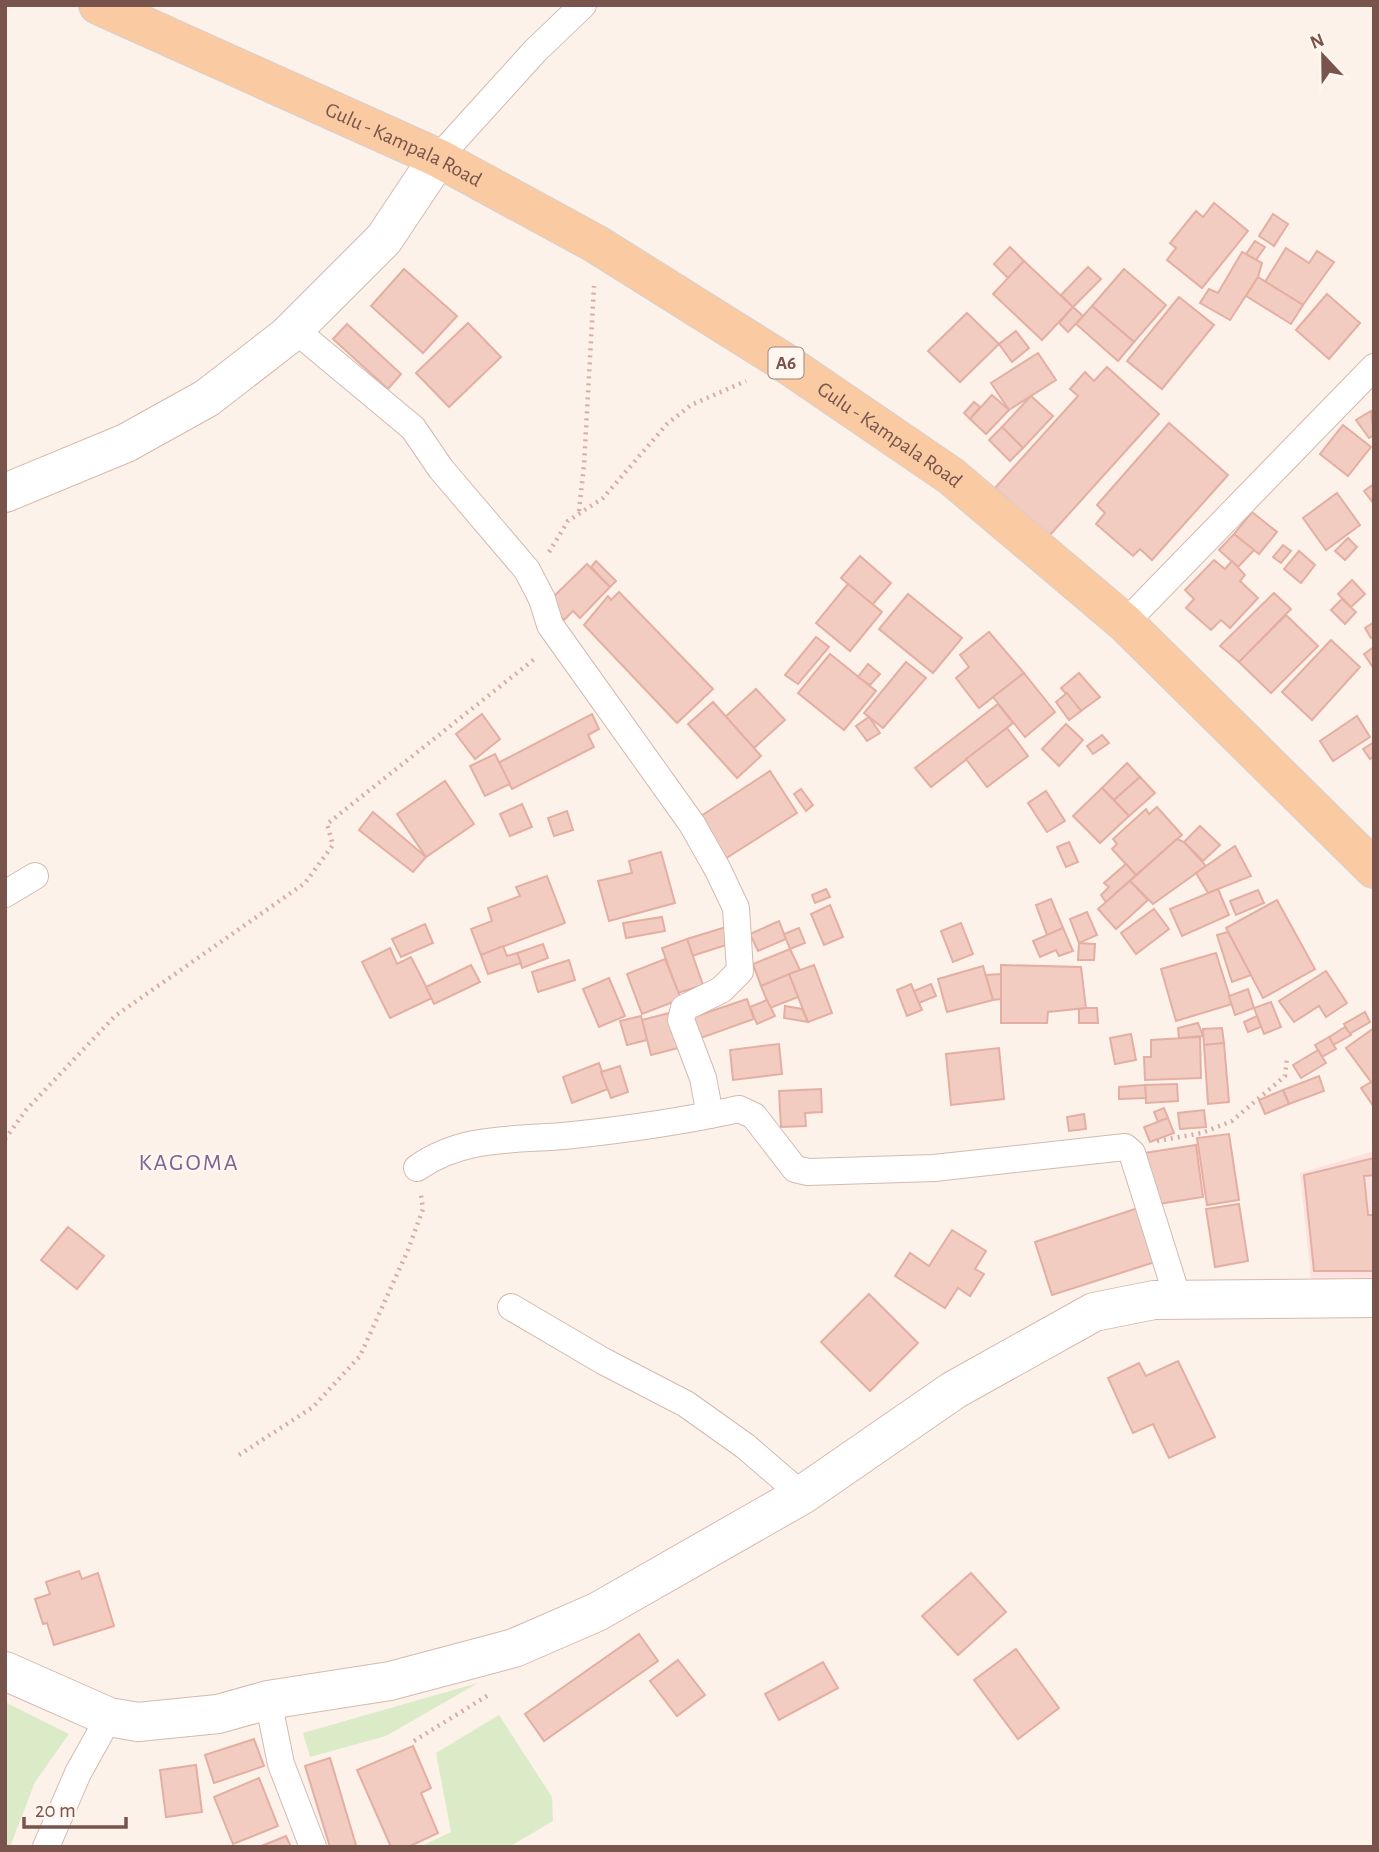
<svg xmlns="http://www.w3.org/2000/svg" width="1379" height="1852" viewBox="0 0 1379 1852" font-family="'Alegreya Sans',sans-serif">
  <rect width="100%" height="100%" fill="#fcf2ea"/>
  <polygon fill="#fce1de" points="1374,1151 1374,1280 1311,1280 1300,1173"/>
  <g fill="#dcebc7">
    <polygon points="478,1683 386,1736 310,1757 303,1733"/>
    <polygon points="5,1702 69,1734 35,1782 10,1847 5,1847"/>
    <polygon points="499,1715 552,1797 553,1821 509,1847 419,1847 451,1832 436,1753"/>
  </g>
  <g fill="#f2ccc1" stroke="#e4afa2" stroke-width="2">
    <polygon points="1214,203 1248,231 1202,288 1167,260 1176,248 1170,243 1196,211 1203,217"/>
    <polygon points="1273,214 1288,224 1274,246 1259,236"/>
    <polygon points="1255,241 1265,247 1256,260 1246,254"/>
    <polygon points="1010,247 1024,261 1008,278 994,264"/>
    <polygon points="1286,248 1309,263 1317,251 1334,262 1303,305 1265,282"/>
    <polygon points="1242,252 1262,263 1258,277 1230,320 1200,303 1209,289 1218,293"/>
    <polygon points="1024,261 1073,307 1042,340 993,294"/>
    <polygon points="1088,267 1101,279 1073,307 1061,295"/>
    <polygon points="404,269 457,316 423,353 371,306"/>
    <polygon points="1124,269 1166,305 1134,342 1092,306"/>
    <polygon points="1258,277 1303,305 1291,324 1246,296"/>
    <polygon points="1327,294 1360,323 1329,359 1296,330"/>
    <polygon points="1179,297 1214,325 1162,389 1127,361"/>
    <polygon points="1092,306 1134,342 1118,361 1076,324"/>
    <polygon points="1073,307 1083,316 1068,332 1059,323"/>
    <polygon points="967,313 999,344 960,382 928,351"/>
    <polygon points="468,323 501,357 449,407 416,373"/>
    <polygon points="347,324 401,374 388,389 333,339"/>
    <polygon points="1016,331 1029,348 1012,362 999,344"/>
    <polygon points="1038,353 1056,380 1009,410 991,383"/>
    <polygon points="1107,367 1159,414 1049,536 995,488 1078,396 1070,389 1085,372 1094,381"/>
    <polygon points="992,395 1009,410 986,434 970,419"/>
    <polygon points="1031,396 1053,416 1023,448 1002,427"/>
    <polygon points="974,402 980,407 970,419 964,413"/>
    <polygon points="1371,411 1374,435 1369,438 1356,420"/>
    <polygon points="1169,423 1228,475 1152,560 1140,549 1133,556 1096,524 1105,513 1097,505"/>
    <polygon points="1343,425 1371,447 1348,476 1320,454"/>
    <polygon points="1002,427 1023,448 1010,461 989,440"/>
    <polygon points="1374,484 1374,504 1364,491"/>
    <polygon points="1337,493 1360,525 1326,550 1303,518"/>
    <polygon points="1252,512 1277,532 1259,554 1234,534"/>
    <polygon points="1234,534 1254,550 1238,567 1219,550"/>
    <polygon points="1348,538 1357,547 1345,560 1335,551"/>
    <polygon points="1283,545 1291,551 1281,563 1273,557"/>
    <polygon points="1299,551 1315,565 1301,583 1284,569"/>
    <polygon points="860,556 891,583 872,605 841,578"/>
    <polygon points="1214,560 1225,569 1232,561 1245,575 1240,581 1258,598 1230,628 1221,620 1211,630 1186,608 1194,599 1185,590"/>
    <polygon points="596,561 616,581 610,587 591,567"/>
    <polygon points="587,564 610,587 580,618 573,611 564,620 547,603"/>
    <polygon points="1352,580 1365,594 1351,607 1338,594"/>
    <polygon points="848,584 882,612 850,651 816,623"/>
    <polygon points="619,592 713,689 677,723 584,625 608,596 611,600"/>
    <polygon points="1274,593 1291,609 1239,662 1220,646"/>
    <polygon points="908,594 962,638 933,673 879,629"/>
    <polygon points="1342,599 1356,612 1345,624 1331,610"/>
    <polygon points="1286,615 1318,646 1271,693 1239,662"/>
    <polygon points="1374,622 1374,636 1371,638 1365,628"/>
    <polygon points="989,632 1024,673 979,708 956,678 969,667 960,655"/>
    <polygon points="816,637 829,647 798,684 785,675"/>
    <polygon points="1331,640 1360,667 1312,720 1282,692"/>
    <polygon points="1374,647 1374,669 1364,654"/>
    <polygon points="830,654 876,691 844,730 798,693"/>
    <polygon points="906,662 926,678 883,728 864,713"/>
    <polygon points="868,664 880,674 870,685 858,677"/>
    <polygon points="1024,673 1055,712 1025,737 993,697"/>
    <polygon points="1079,673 1100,697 1081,711 1061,688"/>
    <polygon points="756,689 785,720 754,748 725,717"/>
    <polygon points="1067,693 1081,711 1069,720 1056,702"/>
    <polygon points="713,702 761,756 737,778 688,724"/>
    <polygon points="998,704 1013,723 931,787 915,768"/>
    <polygon points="482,714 500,739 475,759 456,734"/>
    <polygon points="592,714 599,729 588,735 594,747 512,789 498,763"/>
    <polygon points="1357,716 1370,737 1333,761 1320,741"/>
    <polygon points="869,717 880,733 867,741 856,726"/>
    <polygon points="1066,724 1083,740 1059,766 1042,749"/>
    <polygon points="1007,728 1028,756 987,787 966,759"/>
    <polygon points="1102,735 1109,743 1093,754 1087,746"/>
    <polygon points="1374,742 1374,756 1370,759 1363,749"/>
    <polygon points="495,754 510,784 485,796 470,766"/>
    <polygon points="1127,763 1140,777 1114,800 1102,788"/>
    <polygon points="770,771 797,813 725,859 698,818"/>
    <polygon points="1140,777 1155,793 1129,816 1114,800"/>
    <polygon points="445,781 474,824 426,857 397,814"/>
    <polygon points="1102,788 1129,816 1100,843 1073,816"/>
    <polygon points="801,789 813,805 806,811 794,794"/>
    <polygon points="1046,791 1065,821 1047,832 1028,803"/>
    <polygon points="522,804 532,827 510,836 500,814"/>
    <polygon points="1157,807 1182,835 1136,875 1112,849 1117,844 1113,839 1146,809 1149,814"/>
    <polygon points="567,811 573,830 554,836 548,818"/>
    <polygon points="373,812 426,857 413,872 359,830"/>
    <polygon points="1200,826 1220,845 1203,861 1184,842"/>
    <polygon points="1177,839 1184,842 1206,866 1153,904 1130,881"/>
    <polygon points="1069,842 1078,862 1066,867 1057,847"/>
    <polygon points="1235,846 1251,876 1208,893 1196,873"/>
    <polygon points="661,852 675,903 609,921 598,881 632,873 629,861"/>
    <polygon points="1126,864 1136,875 1106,902 1101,895 1109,887 1104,883"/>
    <polygon points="547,876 565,923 481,955 471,929 492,921 488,908 520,896 516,887"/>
    <polygon points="1130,881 1148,900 1116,929 1098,909"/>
    <polygon points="826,889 830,897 815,903 812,895"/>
    <polygon points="1218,889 1229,915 1182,936 1170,909"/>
    <polygon points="1258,890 1264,903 1236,915 1230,901"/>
    <polygon points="1051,899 1063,928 1047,935 1036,905"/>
    <polygon points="1277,900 1315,969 1263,998 1226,928"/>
    <polygon points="830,905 843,937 824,945 811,914"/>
    <polygon points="1154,909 1169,929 1136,954 1121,933"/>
    <polygon points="1087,912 1097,935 1079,943 1070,919"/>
    <polygon points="662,917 665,931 626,938 623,923"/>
    <polygon points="779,921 786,939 758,951 750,934"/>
    <polygon points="961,923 973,954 953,962 941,931"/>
    <polygon points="425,924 433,943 401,957 392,939"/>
    <polygon points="726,927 732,943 692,956 687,939"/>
    <polygon points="799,928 805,943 790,949 784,934"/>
    <polygon points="1063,928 1073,951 1059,956 1056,950 1040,957 1033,941"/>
    <polygon points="1228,932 1251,975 1232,982 1217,935"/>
    <polygon points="687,939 703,985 678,993 662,948"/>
    <polygon points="1079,943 1095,944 1094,960 1078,960"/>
    <polygon points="543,944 548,958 522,968 517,953"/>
    <polygon points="503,946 507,956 517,953 521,963 488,974 481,955"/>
    <polygon points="390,948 397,964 411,957 432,998 390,1018 362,962"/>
    <polygon points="790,949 800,970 761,986 753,964"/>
    <polygon points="1216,953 1232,1004 1176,1021 1161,969"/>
    <polygon points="665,959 681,999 642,1014 627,974"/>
    <polygon points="569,960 575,980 538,992 532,972"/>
    <polygon points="471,965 480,982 434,1004 426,987"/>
    <polygon points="814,965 832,1013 808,1022 789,974"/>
    <polygon points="1001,965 1081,967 1086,1008 1048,1012 1047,1023 1001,1023"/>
    <polygon points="983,966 993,1000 947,1012 938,979"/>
    <polygon points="1326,971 1347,1003 1326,1017 1319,1006 1294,1022 1279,1001"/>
    <polygon points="789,974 798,997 770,1008 761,986"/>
    <polygon points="1001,974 1001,999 993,1000 986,975"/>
    <polygon points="609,978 625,1016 599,1027 583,989"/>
    <polygon points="911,984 922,1010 907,1016 897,990"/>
    <polygon points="931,984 936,996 919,1003 914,991"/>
    <polygon points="1248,989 1254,1008 1235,1015 1229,996"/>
    <polygon points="747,999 754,1019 698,1039 691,1018"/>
    <polygon points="767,1000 775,1016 757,1024 750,1007"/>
    <polygon points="1271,1002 1281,1027 1264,1034 1254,1008"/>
    <polygon points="785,1006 802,1009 808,1022 784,1018"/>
    <polygon points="1086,1008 1097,1008 1098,1023 1079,1023 1079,1009"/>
    <polygon points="1365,1012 1370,1022 1349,1034 1344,1024"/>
    <polygon points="669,1013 678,1048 651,1055 642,1020"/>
    <polygon points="641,1016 647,1040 627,1045 620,1021"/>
    <polygon points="1257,1016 1261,1027 1248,1032 1244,1022"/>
    <polygon points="1198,1023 1203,1036 1179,1038 1178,1028"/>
    <polygon points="1345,1027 1351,1035 1333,1045 1329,1037"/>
    <polygon points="1222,1028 1224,1043 1204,1045 1203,1029"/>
    <polygon points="1374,1028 1374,1086 1346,1048"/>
    <polygon points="1131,1034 1136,1060 1115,1064 1110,1038"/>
    <polygon points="1200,1037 1201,1078 1145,1080 1144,1057 1151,1057 1151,1040"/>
    <polygon points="1329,1037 1336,1049 1322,1057 1315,1045"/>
    <polygon points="1224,1043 1229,1102 1208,1104 1204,1045"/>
    <polygon points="779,1044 782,1074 733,1080 730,1050"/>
    <polygon points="999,1048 1004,1099 951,1105 946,1054"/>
    <polygon points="1318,1050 1326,1063 1301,1078 1293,1065"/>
    <polygon points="599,1063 608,1089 572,1103 563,1077"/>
    <polygon points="620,1066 628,1092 611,1098 601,1072"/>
    <polygon points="1319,1076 1324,1091 1289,1104 1283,1090"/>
    <polygon points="1371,1082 1374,1086 1374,1107 1361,1088"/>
    <polygon points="1177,1084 1178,1101 1146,1103 1145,1085"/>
    <polygon points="1145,1085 1146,1098 1119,1099 1119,1087"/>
    <polygon points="821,1089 822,1112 805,1113 806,1126 781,1127 779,1091"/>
    <polygon points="1283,1090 1289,1104 1265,1114 1259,1100"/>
    <polygon points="1164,1108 1168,1118 1158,1122 1154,1112"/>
    <polygon points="1204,1110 1206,1127 1180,1129 1178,1113"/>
    <polygon points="1084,1114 1086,1129 1069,1131 1067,1117"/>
    <polygon points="1168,1118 1174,1133 1150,1142 1144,1127"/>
    <polygon points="1229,1134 1239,1200 1207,1205 1197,1138"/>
    <polygon points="1196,1145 1203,1197 1152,1205 1144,1153"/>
    <polygon points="1374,1158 1374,1175 1364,1176 1368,1215 1374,1215 1374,1271 1314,1271 1304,1175"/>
    <polygon points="1239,1204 1248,1261 1215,1267 1206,1209"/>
    <polygon points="1141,1207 1158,1261 1052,1295 1035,1242"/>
    <polygon points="68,1227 104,1256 77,1289 41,1260"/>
    <polygon points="952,1230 986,1251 975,1269 984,1274 970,1296 958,1288 945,1308 895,1276 910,1253 929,1266"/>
    <polygon points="869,1294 918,1343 870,1391 821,1342"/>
    <polygon points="1178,1361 1215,1437 1169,1458 1153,1424 1133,1433 1108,1378 1139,1363 1146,1376"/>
    <polygon points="79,1571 82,1579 98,1573 114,1626 54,1645 47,1623 43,1624 35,1599 50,1594 46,1582"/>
    <polygon points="971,1573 1006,1612 958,1655 922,1616"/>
    <polygon points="639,1634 658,1661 544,1741 525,1714"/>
    <polygon points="1016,1649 1059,1708 1018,1739 974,1680"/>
    <polygon points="678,1660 705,1695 677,1716 650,1681"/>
    <polygon points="823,1662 838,1688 779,1720 765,1694"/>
    <polygon points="254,1739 264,1766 214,1783 205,1755"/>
    <polygon points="413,1746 431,1788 421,1793 438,1833 408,1847 391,1847 357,1770"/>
    <polygon points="330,1758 356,1845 350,1847 330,1847 305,1766"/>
    <polygon points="196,1765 202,1812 166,1817 160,1770"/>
    <polygon points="259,1778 278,1826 233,1844 214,1797"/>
    <polygon points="286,1836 291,1847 259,1847"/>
  </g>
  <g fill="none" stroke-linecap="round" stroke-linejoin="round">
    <defs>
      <g id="street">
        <polyline points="438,158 535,51 583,5"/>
        <polyline points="294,329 413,428 441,469 527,570 542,599 550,625 692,824 718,870 736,908 740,971 721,990 684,1008 681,1020 703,1078 710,1115"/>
        <polyline points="1125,623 1374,367"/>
        <polyline points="5,894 35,876"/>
        <path d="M417,1168C465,1134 519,1141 573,1135C630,1129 684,1121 739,1109L754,1116L795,1169L808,1172L934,1168L1125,1147L1132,1153L1178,1299"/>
        <polyline points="511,1307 603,1361 686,1404 745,1446 802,1495"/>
        <polyline points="268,1700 281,1764 313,1847"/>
        <polyline points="46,1847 78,1773 109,1717"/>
      </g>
      <g id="secondary">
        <polyline points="5,493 126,443 207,398 287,336 384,239 438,158"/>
        <polyline points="5,1671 109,1717 138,1722 218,1714 268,1700 390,1681 514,1648 597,1612 802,1495 954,1390 1094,1312 1154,1300 1374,1298"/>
      </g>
      <g id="primary">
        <path id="s1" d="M98,5L438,158L596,244L784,362L951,476L1125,623L1374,869"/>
      </g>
    </defs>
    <use href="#street" stroke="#d2bab1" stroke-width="28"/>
    <use href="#secondary" stroke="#d5b9ae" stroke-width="40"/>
    <use href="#primary" stroke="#d9cfcd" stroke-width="40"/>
    <g stroke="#d7aea4" stroke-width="4.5" stroke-dasharray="2 5" stroke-linecap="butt">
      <polyline points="579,511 584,465 594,286"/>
      <polyline points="549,552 568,521 603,498 667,424 691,405 746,381"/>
      <polyline points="5,1139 26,1110 115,1016 305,883 333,845 327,824 537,657"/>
      <polyline points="1157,1141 1202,1133 1232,1121 1285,1076 1287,1058"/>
      <polyline points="239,1455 313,1407 360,1356 408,1250 423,1209 421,1195"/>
      <polyline points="414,1741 490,1694"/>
    </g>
    <use href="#street" stroke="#fff" stroke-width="26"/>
    <use href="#secondary" stroke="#fff" stroke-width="38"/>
    <use href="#primary" stroke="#facaa3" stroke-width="38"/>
  </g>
  <g text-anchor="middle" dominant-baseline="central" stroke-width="5" stroke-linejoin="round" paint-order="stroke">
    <rect fill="#fff6f0" stroke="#a0857d" stroke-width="2" x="768.5" y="347.5" width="35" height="31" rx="5"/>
    <g font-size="19" font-weight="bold" fill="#78544c">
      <text x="786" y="363">A6</text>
    </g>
    <g font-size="21" fill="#78544c" stroke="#fff6f0">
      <text stroke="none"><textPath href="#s1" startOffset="336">Gulu - Kampala Road</textPath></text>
      <text stroke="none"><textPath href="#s1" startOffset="903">Gulu - Kampala Road</textPath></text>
    </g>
    <g font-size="24" letter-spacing="2" fill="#7b6593" stroke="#fff6f0">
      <text x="189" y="1163">KAGOMA</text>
    </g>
  </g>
  <rect width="1379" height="1852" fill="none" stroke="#78544c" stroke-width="14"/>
  <g transform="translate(1323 56) rotate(338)" stroke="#fff6f0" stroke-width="5" paint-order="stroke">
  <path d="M0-5L12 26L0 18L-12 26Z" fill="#78544c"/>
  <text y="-10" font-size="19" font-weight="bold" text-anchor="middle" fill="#78544c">N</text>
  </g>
  <path d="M24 1817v10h102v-10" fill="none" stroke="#78544c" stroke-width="3.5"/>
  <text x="35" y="1817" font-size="21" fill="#78544c" stroke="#fff6f0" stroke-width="5" paint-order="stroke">20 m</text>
</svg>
